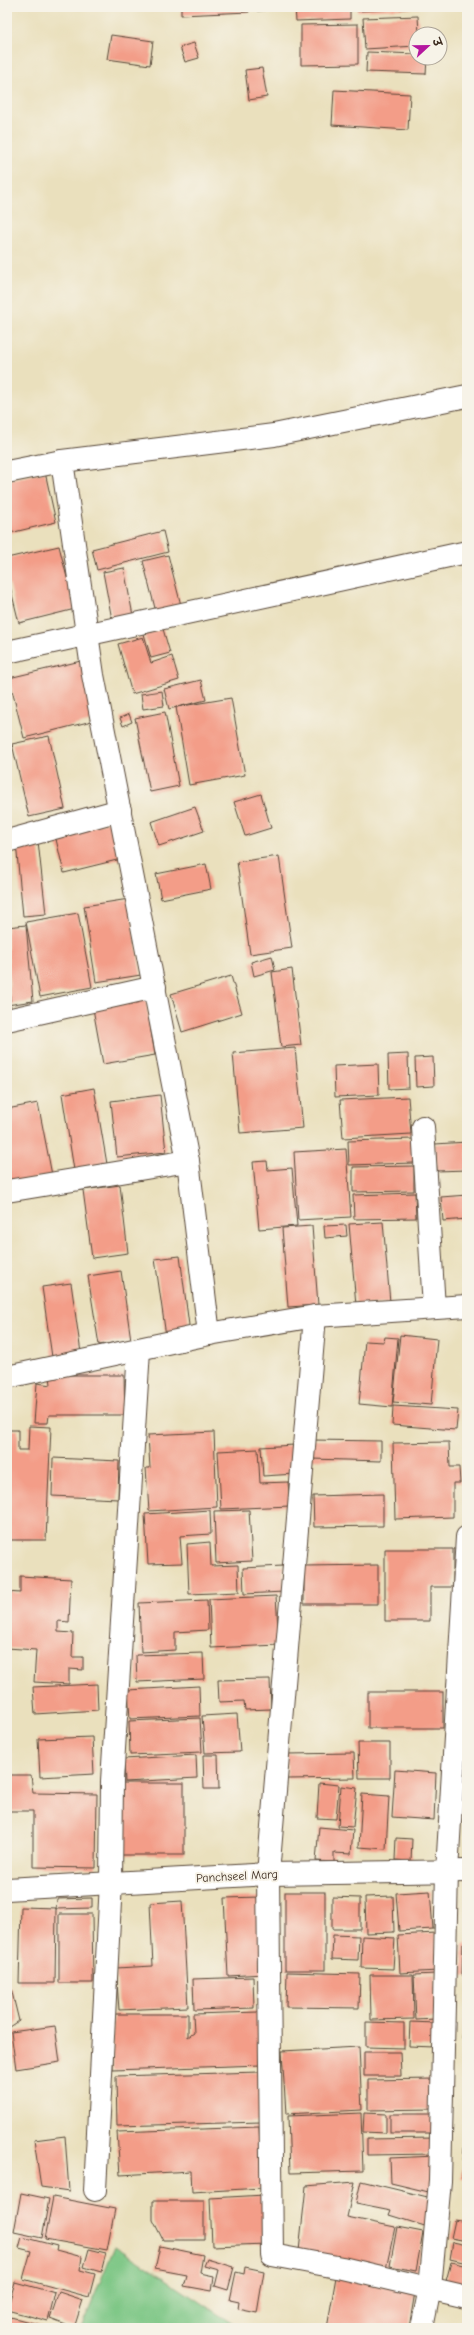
<svg xmlns="http://www.w3.org/2000/svg" width="474" height="2335" viewBox="0 0 474 2335" font-family="'Comic Neue','Playpen Sans Deva',sans-serif">
  <rect width="100%" height="100%" fill="#f7f3e8"/>
  <filter id="ink" filterUnits="userSpaceOnUse"><feTurbulence type="fractalNoise" baseFrequency=".025" numOctaves="2"/><feDisplacementMap in="SourceGraphic" scale="8" xChannelSelector="R" yChannelSelector="G"/><feConvolveMatrix kernelMatrix="1 2 1 2 8 2 1 2 1" color-interpolation-filters="sRGB"/></filter>
  <filter id="wash" filterUnits="userSpaceOnUse"><feTurbulence type="fractalNoise" baseFrequency=".012" numOctaves="4" result="noise"/><feDisplacementMap in="SourceGraphic" scale="16" xChannelSelector="R" yChannelSelector="G"/><feGaussianBlur stdDeviation="0.9" result="paint"/><feColorMatrix in="noise" values="0 0 0 0 0 0 0 0 0 0 0 0 0 0 0 0 0 1.4 0 .05"/><feComposite in="paint" operator="in"/></filter>
  <g filter="url(#wash)">
    <rect width="100%" height="100%" fill="#eae0bd"/>
    <polygon fill="#7bc684" stroke="#5b7851" points="115,2246 239,2328 81,2328"/>
    <g id="blocks">
      <g fill="#f39d88">
        <polygon points="181,7 249,7 249,12 181,15"/>
        <polygon points="257,7 290,7 290,9 257,11"/>
        <polygon points="295,7 350,7 350,19 296,21"/>
        <polygon points="357,7 419,7 419,8 357,11"/>
        <polygon points="418,16 419,34 416,34 416,46 365,49 363,18"/>
        <polygon points="358,24 358,64 301,65 301,25"/>
        <polygon points="111,35 153,41 150,65 107,59"/>
        <polygon points="194,43 199,58 185,62 180,47"/>
        <polygon points="367,52 416,54 416,58 427,58 426,74 366,72"/>
        <polygon points="262,68 267,97 249,100 245,70"/>
        <polygon points="334,90 410,94 408,130 332,125"/>
        <polygon points="45,472 56,522 10,533 7,522 7,481"/>
        <polygon points="163,531 168,552 97,570 92,549"/>
        <polygon points="59,546 75,609 19,623 7,574 7,558"/>
        <polygon points="168,555 182,609 157,616 143,561"/>
        <polygon points="124,568 134,621 113,625 103,572"/>
        <polygon points="163,629 170,653 151,658 144,634"/>
        <polygon points="143,637 151,663 172,656 179,680 132,694 118,644"/>
        <polygon points="85,660 100,719 24,738 9,678"/>
        <polygon points="201,680 206,700 169,709 164,689"/>
        <polygon points="162,691 164,706 143,709 141,694"/>
        <polygon points="231,698 245,775 189,785 176,707"/>
        <polygon points="165,712 179,786 150,792 135,718"/>
        <polygon points="129,714 132,722 123,726 120,718"/>
        <polygon points="49,736 65,809 29,817 12,744"/>
        <polygon points="261,794 271,828 245,836 234,802"/>
        <polygon points="195,807 204,831 159,846 151,822"/>
        <polygon points="111,821 121,859 64,873 55,835"/>
        <polygon points="38,841 46,914 23,916 16,843"/>
        <polygon points="279,856 292,948 250,954 237,862"/>
        <polygon points="206,864 211,889 161,899 156,874"/>
        <polygon points="129,899 141,975 96,982 84,906"/>
        <polygon points="78,913 92,987 40,997 26,922"/>
        <polygon points="26,925 33,1001 7,1005 7,990 10,1001 7,927"/>
        <polygon points="272,956 275,970 254,976 251,962"/>
        <polygon points="292,969 301,1045 281,1047 272,972"/>
        <polygon points="231,976 242,1013 182,1032 171,994"/>
        <polygon points="145,995 155,1055 103,1064 92,1003"/>
        <polygon points="295,1048 303,1128 240,1133 233,1053"/>
        <polygon points="408,1054 409,1088 389,1089 388,1055"/>
        <polygon points="433,1057 434,1086 416,1087 415,1058"/>
        <polygon points="378,1064 379,1095 335,1097 334,1066"/>
        <polygon points="94,1088 107,1164 74,1170 62,1094"/>
        <polygon points="160,1095 166,1152 117,1157 111,1101"/>
        <polygon points="408,1097 411,1134 343,1138 340,1100"/>
        <polygon points="38,1103 52,1175 7,1184 7,1109"/>
        <polygon points="413,1139 414,1163 349,1165 348,1141"/>
        <polygon points="467,1142 467,1170 437,1171 435,1144"/>
        <polygon points="346,1149 351,1217 298,1220 294,1152"/>
        <polygon points="267,1161 268,1170 292,1168 297,1226 259,1229 253,1162"/>
        <polygon points="414,1166 414,1191 353,1192 353,1167"/>
        <polygon points="120,1185 128,1253 92,1258 83,1190"/>
        <polygon points="415,1193 416,1218 354,1219 353,1195"/>
        <polygon points="467,1195 467,1219 443,1221 441,1197"/>
        <polygon points="383,1222 390,1302 356,1305 349,1224"/>
        <polygon points="346,1225 347,1236 325,1238 324,1226"/>
        <polygon points="312,1226 318,1305 288,1307 282,1228"/>
        <polygon points="180,1256 190,1333 166,1336 155,1259"/>
        <polygon points="121,1271 131,1340 99,1345 88,1276"/>
        <polygon points="71,1283 81,1353 52,1357 42,1287"/>
        <polygon points="400,1335 437,1339 431,1405 393,1402"/>
        <polygon points="385,1337 398,1338 392,1407 359,1404 365,1341 384,1342"/>
        <polygon points="50,1375 124,1375 125,1415 49,1415 48,1423 34,1423 37,1383 51,1385"/>
        <polygon points="393,1406 458,1410 456,1430 392,1425"/>
        <polygon points="29,1426 51,1427 46,1540 7,1540 7,1430 18,1430 18,1450 28,1450"/>
        <polygon points="214,1432 217,1507 149,1511 146,1468 150,1468 148,1435"/>
        <polygon points="312,1440 381,1441 381,1461 311,1459"/>
        <polygon points="449,1442 450,1467 459,1467 460,1483 453,1483 453,1517 395,1519 393,1443"/>
        <polygon points="294,1445 295,1474 263,1476 261,1447"/>
        <polygon points="258,1449 260,1483 288,1482 290,1506 221,1509 218,1451"/>
        <polygon points="53,1458 119,1461 118,1499 52,1496"/>
        <polygon points="383,1494 383,1526 314,1527 313,1496"/>
        <polygon points="210,1510 211,1534 180,1536 182,1563 148,1564 145,1514"/>
        <polygon points="249,1510 252,1561 216,1563 214,1511"/>
        <polygon points="210,1542 211,1566 238,1565 239,1592 189,1594 187,1544"/>
        <polygon points="385,1549 453,1549 453,1587 430,1587 430,1621 385,1621"/>
        <polygon points="378,1565 378,1604 304,1604 304,1566"/>
        <polygon points="283,1566 284,1592 244,1594 243,1568"/>
        <polygon points="20,1576 71,1579 69,1622 58,1621 58,1632 73,1633 72,1657 83,1657 83,1670 69,1669 69,1684 34,1682 36,1650 7,1648 7,1592 20,1593"/>
        <polygon points="276,1596 279,1645 211,1648 209,1599"/>
        <polygon points="207,1600 208,1630 175,1632 175,1650 141,1652 139,1603"/>
        <polygon points="203,1653 204,1679 137,1682 136,1655"/>
        <polygon points="270,1679 271,1709 245,1710 244,1701 219,1702 218,1680"/>
        <polygon points="97,1684 98,1710 35,1714 33,1687"/>
        <polygon points="199,1686 200,1716 130,1719 128,1690"/>
        <rect x="368" y="1692" width="75" height="36"/>
        <polygon points="237,1714 240,1752 205,1753 202,1716"/>
        <polygon points="200,1718 202,1752 130,1755 129,1721"/>
        <polygon points="92,1737 94,1774 40,1777 38,1739"/>
        <polygon points="358,1743 390,1743 390,1778 359,1778"/>
        <polygon points="354,1753 355,1778 287,1779 287,1754"/>
        <polygon points="196,1755 197,1778 125,1782 124,1759"/>
        <polygon points="203,1755 218,1755 219,1789 204,1789"/>
        <polygon points="395,1770 436,1773 434,1820 392,1817"/>
        <polygon points="462,1772 467,1773 467,1816 460,1815"/>
        <polygon points="7,1775 31,1775 33,1793 97,1794 96,1868 33,1867 33,1811 7,1811"/>
        <rect x="122" y="1783" width="62" height="72"/>
        <polygon points="319,1783 339,1785 336,1819 317,1818"/>
        <polygon points="341,1786 357,1788 353,1827 338,1826"/>
        <polygon points="362,1794 389,1796 386,1849 359,1847"/>
        <polygon points="319,1827 353,1830 351,1854 334,1853 334,1862 316,1861"/>
        <polygon points="396,1838 412,1839 411,1861 395,1860"/>
        <polygon points="430,1891 433,1929 399,1931 396,1893"/>
        <rect x="285" y="1892" width="40" height="78"/>
        <polygon points="393,1896 394,1932 366,1933 365,1897"/>
        <polygon points="260,1897 264,1974 228,1976 224,1898"/>
        <polygon points="332,1897 360,1898 360,1929 332,1929"/>
        <polygon points="92,1898 92,1908 56,1909 57,1899"/>
        <polygon points="182,1901 188,2007 119,2010 116,1968 153,1966 150,1903"/>
        <polygon points="21,1907 56,1908 55,1983 19,1983"/>
        <polygon points="59,1914 92,1914 93,1983 59,1983"/>
        <polygon points="436,1933 438,1971 400,1973 398,1935"/>
        <polygon points="333,1935 359,1936 358,1960 332,1959"/>
        <polygon points="362,1936 395,1938 393,1969 361,1968"/>
        <polygon points="463,1944 467,1944 467,1976 462,1975"/>
        <polygon points="287,1972 360,1974 359,2008 286,2007"/>
        <polygon points="435,1974 436,2019 416,2020 414,1975"/>
        <polygon points="370,1975 413,1975 414,2019 371,2020"/>
        <polygon points="253,1977 254,2008 194,2010 193,1979"/>
        <polygon points="11,1988 19,2021 7,2029 7,1989"/>
        <polygon points="465,2010 467,2010 467,2039 462,2038"/>
        <polygon points="259,2012 261,2065 113,2070 113,2014 188,2014 188,2037 194,2033 193,2014"/>
        <polygon points="366,2022 404,2023 404,2048 366,2047"/>
        <polygon points="410,2022 435,2023 434,2047 409,2046"/>
        <polygon points="55,2026 60,2062 16,2069 11,2032"/>
        <polygon points="7,2047 11,2063 7,2064"/>
        <polygon points="359,2047 362,2110 286,2114 282,2051"/>
        <polygon points="364,2052 400,2052 401,2076 364,2076"/>
        <polygon points="260,2072 261,2122 117,2126 116,2076"/>
        <polygon points="435,2079 435,2109 368,2110 368,2080"/>
        <polygon points="361,2113 363,2171 290,2173 288,2116"/>
        <polygon points="364,2113 386,2114 386,2133 363,2132"/>
        <rect x="390" y="2114" width="44" height="19"/>
        <polygon points="259,2127 262,2188 192,2192 191,2171 120,2175 117,2132"/>
        <polygon points="65,2136 69,2191 41,2187 34,2140"/>
        <polygon points="436,2138 437,2154 367,2155 367,2139"/>
        <polygon points="464,2147 467,2147 467,2179 462,2179"/>
        <polygon points="436,2156 437,2194 391,2183 390,2158"/>
        <polygon points="361,2181 436,2199 428,2227 389,2215 391,2210 356,2203"/>
        <polygon points="355,2182 347,2217 395,2227 386,2269 299,2251 306,2186"/>
        <polygon points="21,2193 49,2199 42,2238 14,2232"/>
        <polygon points="265,2195 267,2244 212,2246 210,2198"/>
        <polygon points="53,2197 115,2209 107,2250 45,2239"/>
        <polygon points="153,2201 204,2201 204,2240 163,2240 153,2220"/>
        <polygon points="455,2220 467,2222 467,2241 451,2238"/>
        <polygon points="397,2227 423,2232 416,2271 390,2266"/>
        <polygon points="22,2237 57,2246 56,2250 82,2257 80,2270 95,2274 89,2297 23,2279 31,2251 19,2248"/>
        <polygon points="453,2242 467,2245 467,2263 450,2259"/>
        <polygon points="160,2246 203,2255 200,2273 214,2276 212,2291 184,2286 187,2275 155,2269"/>
        <polygon points="89,2249 106,2253 101,2272 84,2267"/>
        <polygon points="207,2259 234,2267 228,2290 215,2286 219,2270 204,2266"/>
        <polygon points="451,2262 467,2266 467,2286 446,2281"/>
        <polygon points="245,2267 264,2271 257,2313 238,2309 239,2302 230,2300 236,2272 244,2274"/>
        <polygon points="336,2277 415,2292 409,2328 327,2328"/>
        <polygon points="15,2282 55,2293 48,2321 7,2310"/>
        <polygon points="59,2292 83,2300 74,2328 50,2319"/>
        <polygon points="7,2316 41,2325 40,2328 7,2328"/>
      </g>
    </g>
  </g>
  <g filter="url(#ink)">
    <use href="#blocks" fill-opacity="0" stroke="#554536" stroke-width="1"/>
    <g fill="none" stroke-linecap="round" stroke-linejoin="round">
      <defs>
        <g id="minor">
          <polyline points="62,461 93,675 188,1161 209,1334"/>
          <polyline points="7,472 62,461 274,435 467,396"/>
          <polyline points="7,652 467,552"/>
          <polyline points="7,841 120,810"/>
          <polyline points="7,1020 155,987"/>
          <polyline points="423,1127 434,1308"/>
          <polyline points="7,1191 188,1161"/>
          <polyline points="315,1316 268,1874 272,2255 342,2268 467,2297"/>
          <polyline points="7,1377 209,1334 315,1316 467,1306"/>
          <polyline points="7,1889 268,1874 467,1871"/>
          <polyline points="95,2190 111,1882 112,1781 139,1350"/>
          <polyline points="422,2328 430,2288 440,2181 447,1871 467,1537"/>
        </g>
      </defs>
      <use href="#minor" stroke="#554536" stroke-width="24"/>
      <use href="#minor" stroke="#fff" stroke-width="22"/>
    </g>
  </g>
  <g text-anchor="middle" dominant-baseline="central" stroke-width="4" stroke-linejoin="round" paint-order="stroke">
    <g font-size="12" fill="#3b2a1e" stroke="#f7f3e8">
      <text transform="translate(237 1876) rotate(-3)">Panchseel Marg</text>
    </g>
  </g>
  <rect width="474" height="2335" fill="none" stroke="#f7f3e8" stroke-width="24"/>
  <g transform="translate(428 46) rotate(68)"><circle r="19" fill="#f7f3e8" stroke="#aca397"/>
  <path d="M0-3L7 15L0 10L-7 15Z" fill="#b5179e"/>
  <text y="-6" font-size="11" font-weight="bold" text-anchor="middle" fill="#3b2a1e">उ</text>
  </g>
</svg>
